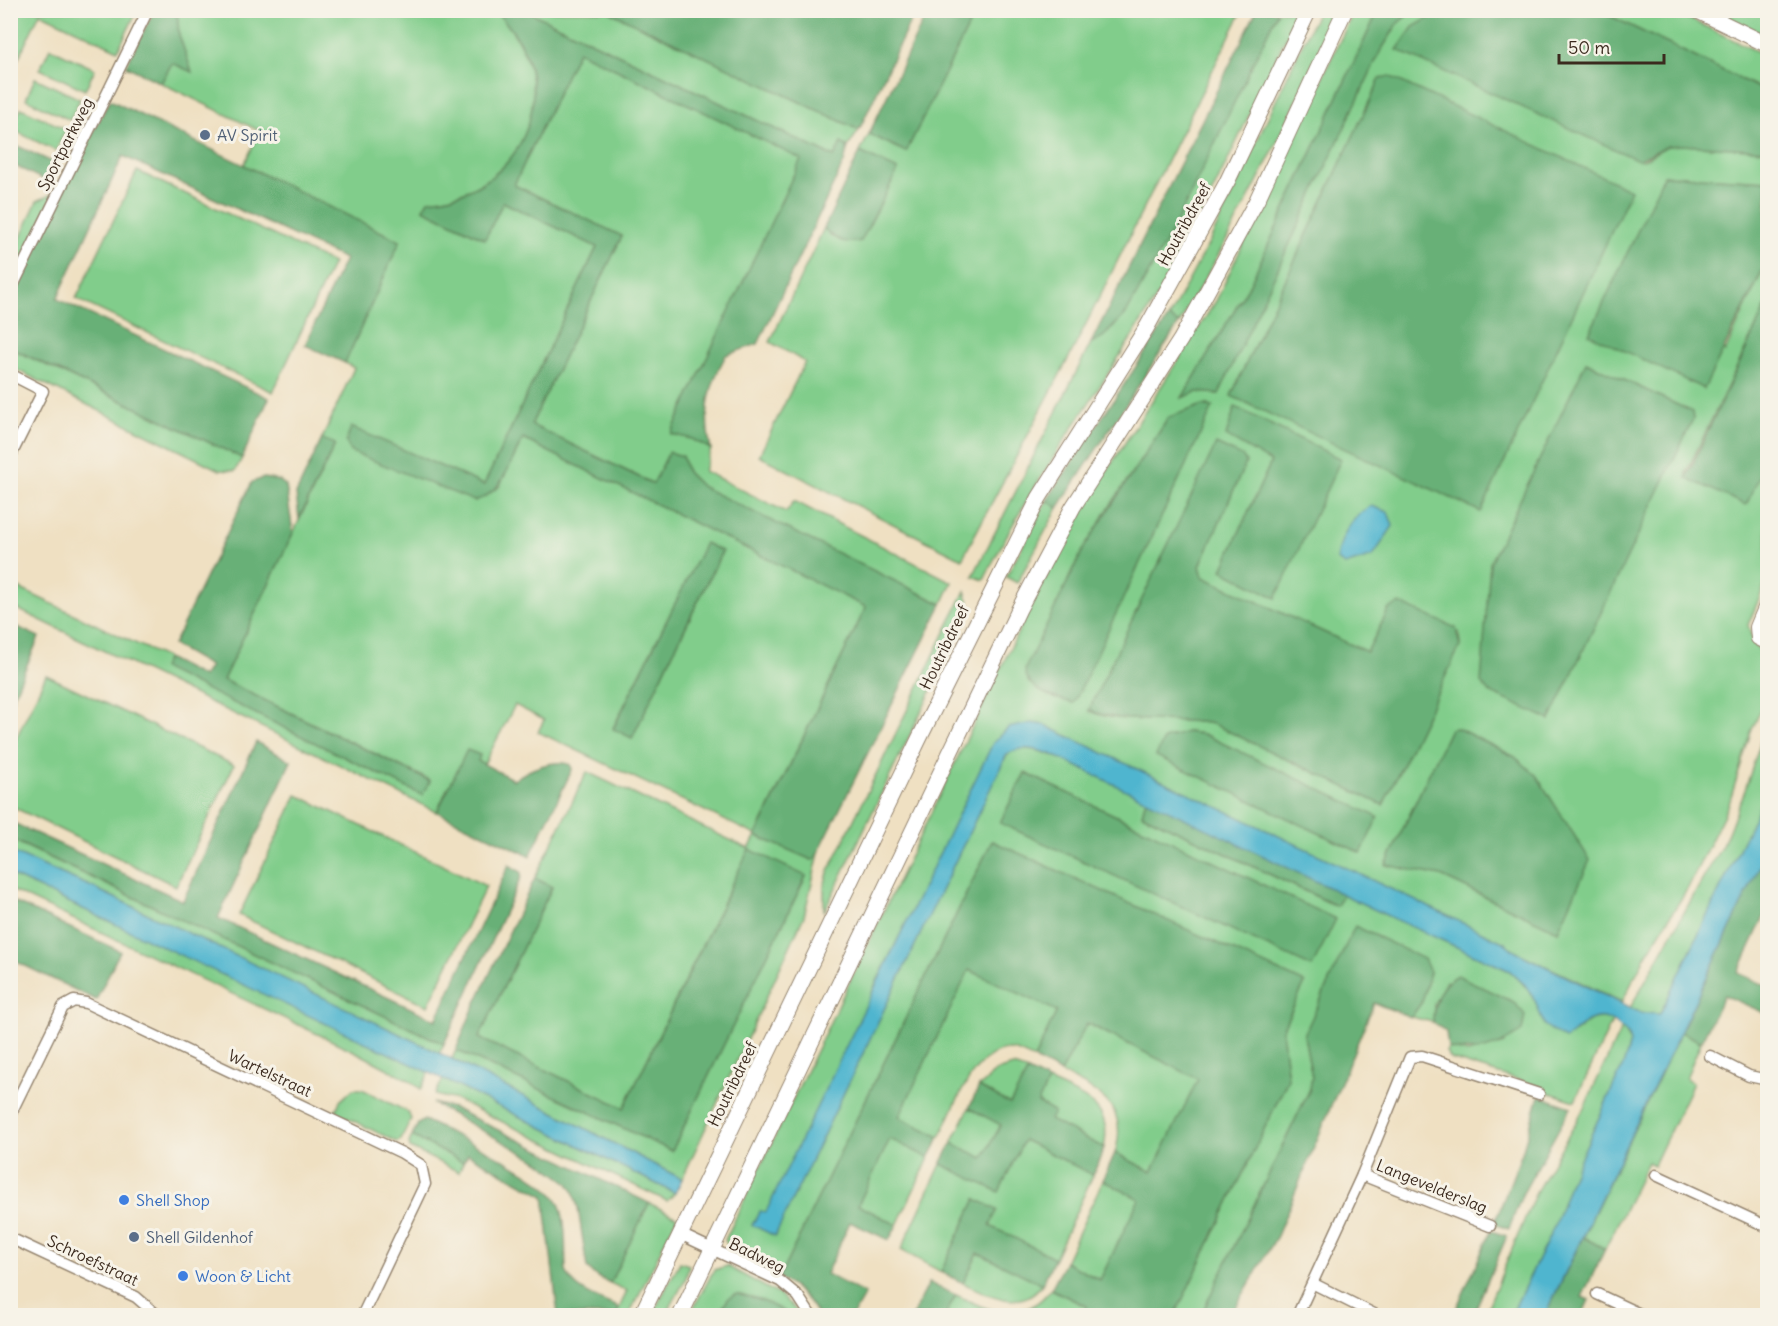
<svg xmlns="http://www.w3.org/2000/svg" width="1778" height="1326" viewBox="0 0 1778 1326" font-family="Delius,sans-serif">
  <rect width="100%" height="100%" fill="#f7f3e8"/>
  <filter id="ink" filterUnits="userSpaceOnUse"><feTurbulence type="fractalNoise" baseFrequency=".0167" numOctaves="2"/><feDisplacementMap in="SourceGraphic" scale="12" xChannelSelector="R" yChannelSelector="G"/><feConvolveMatrix kernelMatrix="1 2 1 2 8 2 1 2 1" color-interpolation-filters="sRGB"/></filter>
  <filter id="wash" filterUnits="userSpaceOnUse"><feTurbulence type="fractalNoise" baseFrequency=".008" numOctaves="4" result="noise"/><feDisplacementMap in="SourceGraphic" scale="24" xChannelSelector="R" yChannelSelector="G"/><feGaussianBlur stdDeviation="1.35" result="paint"/><feColorMatrix in="noise" values="0 0 0 0 0 0 0 0 0 0 0 0 0 0 0 0 0 1.4 0 .05"/><feComposite in="paint" operator="in"/></filter>
  <g filter="url(#wash)">
    <rect width="100%" height="100%" fill="#efe0c2"/>
    <g fill="#81cd8b" stroke="#5e7c54" stroke-width="1.5" fill-rule="evenodd">
      <polygon points="10,11 11,10 137,11 118,50 40,13 18,59 11,55"/>
      <path d="M177,11H495C568,83 529,191 428,200L423,209L485,239L503,202L597,247L484,485L352,428L475,501L499,487L523,439L866,607L756,835L812,860L820,849L804,916L682,1179L452,1059L456,1050L672,1151L806,876L732,883L624,1108L479,1038L552,887L535,878L587,772L749,849L756,835L538,732L544,720L515,705L484,764L477,761L480,755L447,789L437,812L11,606L10,584L167,658L162,668L422,795L430,780L223,680L335,445L322,439L354,368L345,363L400,241L244,165L260,131L161,83L172,63L191,71L179,35ZM705,544L722,552L632,738L613,728Z"/>
      <polygon points="527,11 608,11 859,130 848,147 841,143 834,157"/>
      <polygon points="976,11 1242,11 1074,348 962,559 759,456 805,362 770,342 824,228 832,237 861,241 897,170 860,152 869,134 906,152"/>
      <path d="M1278,11H1299C1251,106 1210,208 1155,300C1098,394 1031,481 984,580L973,576L1091,343L1114,327L1177,220Z"/>
      <path d="M1318,11H1336C1293,117 1237,225 1179,324L1169,317L1209,243Z"/>
      <path d="M1354,11H1378L1249,286L1183,397L1196,392L1218,394L1380,52L1398,23L1413,11H1441L1428,17L1643,160L1667,146L1682,145L1767,150V181L1663,175L1725,352L1767,261V304L1686,473L1746,505L1767,461V580L1748,625L1754,644L1767,659V696L1751,732L1729,804L1688,888L1646,955L1622,1002L1516,952L1504,943L1044,725L1032,723L1000,735L875,985L775,1236L990,789C996,777 1002,756 1014,750C1037,739 1121,788 1146,799L1142,814L1336,906L1343,894L1510,971C1527,986 1539,1002 1544,1025L1575,1032L1592,1019L1607,1017L1612,1022L1575,1101L1541,1090V1087L1451,1059L1446,1052L1448,1048L1468,1053L1504,1043L1446,981L1434,1004L1433,1022L1411,1017L1422,1002L1430,972L1304,1035L1312,1077L1310,1089L1201,1315H1175L1288,1079L1282,1030L1305,983L992,841L779,1278L731,1251L725,1240L1037,593L1091,496L1216,301ZM1385,77H1389L1231,396L1380,79ZM1586,362L1686,409L1550,720L1484,687ZM1203,405H1209L1056,699L1028,682L1072,570L1105,514L1169,417ZM1246,462L1200,566L1203,577L1367,652L1389,609L1459,632L1460,646L1383,805L1213,724C1176,716 1120,725 1089,711ZM1271,462L1276,598L1222,570ZM1457,728L1515,757L1558,931L1441,876L1386,865L1450,729ZM1187,732L1203,734L1377,817L1361,853L1157,756L1164,739ZM1025,773L1335,919L1312,966L1000,823Z"/>
      <polygon points="1600,11 1673,11 1767,56 1767,92"/>
      <polygon points="1713,11 1756,11 1767,16 1767,36"/>
      <polygon points="50,48 95,69 85,90 40,69"/>
      <polygon points="578,51 802,159 671,434 692,439 711,449 704,471 786,512 794,501 952,582 942,604 702,487 687,472 682,456 669,452 654,484 531,425 622,236 514,185"/>
      <polygon points="35,78 80,99 70,120 26,99"/>
      <polygon points="21,108 66,129 56,151 11,129"/>
      <polygon points="137,171 333,263 273,392 76,299"/>
      <polygon points="54,193 11,286 11,259 37,201"/>
      <polygon points="10,348 242,458 235,471 219,470 11,367"/>
      <polygon points="1047,500 1058,508 1017,583 1006,577"/>
      <polygon points="965,591 971,609 824,912 824,886 828,873"/>
      <polygon points="46,675 234,765 176,886 11,806 11,749"/>
      <polygon points="1767,722 1767,791 1660,1014 1641,1013 1630,1008 1725,840 1745,790"/>
      <polygon points="297,795 486,886 428,1006 239,915"/>
      <polygon points="10,839 444,1044 439,1053 92,887 11,852"/>
      <polygon points="11,875 429,1072 421,1089 409,1080 356,1052 11,890"/>
      <path d="M968,969L1057,1011L1034,1059C1027,1056 1019,1051 1012,1050C974,1047 953,1111 940,1137L899,1117Z"/>
      <path d="M1086,1023L1199,1079L1152,1172L1115,1153C1130,1105 1097,1091 1061,1073Z"/>
      <polygon points="1622,1027 1630,1043 1624,1063 1571,1179 1554,1227 1511,1315 1484,1316 1536,1192 1584,1108"/>
      <polygon points="1681,1032 1701,1042 1686,1078 1693,1083 1654,1165 1648,1162 1605,1249 1583,1237"/>
      <polygon points="1013,1066 1028,1071 1010,1104 979,1087 996,1071"/>
      <polygon points="443,1079 675,1193 667,1201 457,1100 435,1095"/>
      <path d="M1048,1081C1081,1097 1114,1104 1104,1148L1050,1120L1037,1103Z"/>
      <polygon points="353,1089 362,1089 408,1112 411,1119 401,1140 397,1142 335,1112 340,1101"/>
      <polygon points="969,1108 1001,1124 983,1159 952,1143"/>
      <polygon points="412,1136 463,1162 459,1172 410,1148 409,1143"/>
      <polygon points="890,1138 929,1158 897,1225 858,1205"/>
      <polygon points="1024,1140 1093,1175 1055,1258 989,1226 976,1199 941,1272 901,1250 941,1164 998,1191"/>
      <polygon points="1103,1180 1140,1199 1100,1280 1065,1262"/>
      <polygon points="649,1203 677,1217 629,1315 616,1315 627,1291 610,1283"/>
      <path d="M978,1253L1042,1284C1021,1314 987,1294 963,1283Z"/>
      <polygon points="680,1262 689,1265 686,1278 666,1315 652,1315"/>
      <polygon points="727,1266 780,1295 801,1315 791,1315 763,1301 722,1307 717,1315 689,1316 714,1270"/>
      <path d="M1051,1289L1087,1307L1083,1315L945,1316L956,1295C992,1312 1022,1326 1051,1289Z"/>
    </g>
    <g fill="#68b077" stroke="#526d4a" stroke-width="1.5">
      <polygon points="1257,10 1278,11 1178,220 1126,314 1103,337 1091,343"/>
      <polygon points="154,11 177,11 179,35 192,72 172,63 161,83 126,66"/>
      <path d="M494,11H527L834,157L841,143L848,147L844,162L758,344L726,355C708,387 703,414 711,449L692,439L671,434L801,159L578,51L514,185L622,236L531,425L653,484L669,452L682,456L687,472L702,487L942,604L815,859L812,860L756,836L866,607L523,439C509,463 504,493 474,501L351,452L346,442L351,427L484,485L597,247L503,202L485,239L423,209L428,200C528,194 570,77 494,11Z"/>
      <polygon points="608,11 915,10 915,11 859,130"/>
      <polygon points="928,11 976,11 906,152 869,134"/>
      <polygon points="1378,11 1412,11 1398,23 1380,52 1219,394 1196,392 1182,398 1249,286"/>
      <polygon points="1441,11 1600,11 1767,92 1767,150 1682,145 1667,146 1638,160 1397,50 1413,27"/>
      <polygon points="1389,76 1631,190 1481,512 1231,396 1380,79"/>
      <polygon points="110,100 400,241 345,363 305,345 345,259 123,156 57,299 269,398 242,458 11,348 11,286"/>
      <polygon points="11,143 61,166 54,175 44,180 11,164"/>
      <path d="M860,152L898,170L861,241C845,245 835,240 824,228Z"/>
      <polygon points="1664,175 1767,181 1767,261 1704,389 1589,334"/>
      <polygon points="1767,304 1767,461 1746,505 1686,478"/>
      <polygon points="1169,317 1179,324 1058,508 1047,500"/>
      <polygon points="1586,362 1686,409 1692,412 1693,419 1550,720 1489,692 1481,683 1490,563"/>
      <path d="M1203,405L1213,407L1074,703C1056,699 1026,691 1025,669L1085,546L1169,417Z"/>
      <polygon points="1235,407 1341,459 1276,598 1222,570 1271,462 1226,436"/>
      <polygon points="322,439 335,444 299,519 296,494"/>
      <path d="M1216,444L1242,456L1246,462L1200,566L1203,577L1367,652L1389,609L1399,603L1456,628L1460,646L1383,805L1213,724C1175,716 1122,726 1089,710Z"/>
      <polygon points="264,478 280,481 286,486 293,533 223,680 430,781 422,795 162,668 167,658 203,677 210,666 173,645 252,482"/>
      <polygon points="705,543 722,551 632,738 613,729"/>
      <polygon points="11,624 39,637 11,702 10,625"/>
      <polygon points="1457,728 1515,757 1536,775 1590,860 1558,931 1441,876 1386,865 1450,729"/>
      <polygon points="1187,732 1203,734 1378,817 1361,853 1156,756 1164,739"/>
      <polygon points="256,742 291,761 218,918 436,1020 509,865 521,872 521,877 444,1044 11,839 11,822 183,901"/>
      <path d="M467,750L480,755L478,761L514,780C528,769 555,758 571,765L572,770L530,856L437,812Z"/>
      <polygon points="1025,773 1336,919 1312,967 1000,823"/>
      <polygon points="1146,799 1343,894 1337,906 1142,814"/>
      <path d="M992,841L1305,983L1282,1030L1288,1079L1175,1315H1083L1087,1306L1051,1289L1065,1262L1100,1280L1139,1199L1103,1180L1115,1153L1152,1172L1198,1079L1087,1023L1061,1073L1034,1059L1057,1011L969,970L899,1117L940,1137L929,1158L890,1139L858,1205L897,1225L889,1240L850,1222L826,1274L865,1294L853,1315H817C810,1299 795,1287 779,1278Z"/>
      <polygon points="749,849 806,876 672,1151 456,1050 472,1011 535,878 552,887 479,1038 624,1108"/>
      <polygon points="1767,851 1767,910 1738,973 1767,986 1767,1014 1724,995 1701,1042 1681,1032"/>
      <polygon points="10,900 120,951 96,1000 11,959"/>
      <polygon points="1355,926 1424,959 1430,972 1422,1002 1411,1017 1374,1003 1277,1236 1231,1315 1201,1315 1310,1089 1312,1077 1304,1035"/>
      <path d="M1457,975L1514,1002L1525,1015L1522,1031C1497,1048 1477,1055 1448,1048L1446,1032L1433,1022C1434,1002 1439,985 1457,975Z"/>
      <polygon points="1028,1071 1048,1081 1038,1103 1054,1112 1050,1120 1104,1148 1093,1175 1024,1140 999,1192 941,1164 952,1143 983,1158 1001,1125 969,1108 979,1087 1010,1104"/>
      <polygon points="1539,1096 1571,1107 1522,1195 1509,1229 1494,1224 1522,1153"/>
      <polygon points="432,1103 453,1108 649,1203 610,1283 596,1276 587,1268 578,1208 573,1191 567,1182 538,1161"/>
      <path d="M424,1120C453,1135 551,1176 560,1206C567,1225 565,1251 566,1271C574,1292 600,1299 619,1308L616,1315H558L544,1196L468,1154L463,1162L412,1136L418,1124Z"/>
      <polygon points="976,1199 997,1210 990,1226 1055,1258 1042,1284 978,1253 963,1283 941,1272"/>
      <polygon points="1491,1231 1507,1236 1473,1315 1453,1316"/>
      <polygon points="1583,1237 1605,1249 1582,1297 1589,1300 1582,1315 1545,1316"/>
      <polygon points="929,1283 956,1295 945,1315 913,1315"/>
      <polygon points="737,1294 763,1301 791,1315 717,1315 729,1298"/>
    </g>
    <g fill="#50b5cf" stroke="#467076" stroke-width="1.5">
      <path d="M1371,506L1388,512L1393,526L1373,556L1345,565L1337,560C1340,538 1351,516 1371,506Z"/>
      <path d="M1032,723L1044,725L1505,943L1516,952L1641,1013L1660,1014L1767,791V851L1545,1315H1511L1554,1227L1571,1179L1624,1063L1630,1043C1628,1032 1622,1028 1613,1022C1593,1009 1581,1028 1565,1039L1544,1025L1535,1000L1525,985L1510,971L1388,916L1051,754C1035,749 1022,745 1007,754L775,1236L752,1225L760,1211L766,1212L993,743L1008,728Z"/>
      <polygon points="11,852 92,887 452,1059 682,1179 675,1193 443,1079 11,875"/>
    </g>
  </g>
  <g filter="url(#ink)">
    <g fill="none" stroke-linecap="round" stroke-linejoin="round">
      <defs>
        <g id="minor">
          <polyline points="10,292 148,10"/>
          <polyline points="10,374 43,391 10,457"/>
          <polyline points="1710,1056 1749,1076 1768,1080"/>
          <polyline points="10,1115 63,1007 74,1001 86,1003 402,1153 421,1165 425,1184 362,1316"/>
          <polyline points="1362,1175 1490,1226"/>
          <polyline points="1656,1175 1768,1227"/>
          <polyline points="680,1234 780,1281 798,1296 811,1316"/>
          <polyline points="10,1238 136,1297 158,1316"/>
          <polyline points="1314,1284 1378,1316"/>
          <polyline points="1597,1294 1644,1316"/>
          <polyline points="1297,1316 1362,1175 1410,1057 1422,1056 1539,1094"/>
        </g>
        <polyline id="tertiary" points="1768,601 1757,627 1758,638 1768,643"/>
        <g id="secondary">
          <polyline points="1696,10 1768,45"/>
          <polyline points="641,1316 919,739 1039,498 1147,327 1227,182 1309,10"/>
          <polyline points="680,1316 1019,609 1073,507 1181,339 1257,200 1345,10"/>
        </g>
      </defs>
      <use href="#minor" stroke="#958570" stroke-width="13"/>
      <use href="#tertiary" stroke="#958570" stroke-width="16"/>
      <use href="#secondary" stroke="#958570" stroke-width="17"/>
      <use href="#minor" stroke="#fff" stroke-width="10"/>
      <use href="#tertiary" stroke="#fff" stroke-width="14"/>
      <use href="#secondary" stroke="#fff" stroke-width="15"/>
    </g>
  </g>
  <g fill="#5c6f8a" stroke="#f7f3e8" stroke-width="2">
    <circle cx="205" cy="135" r="6"/>
    <circle cx="134" cy="1237" r="6"/>
  </g>
  <g fill="#3f7fe0" stroke="#f7f3e8" stroke-width="2">
    <circle cx="124" cy="1200" r="6"/>
    <circle cx="183" cy="1276" r="6"/>
  </g>
  <g text-anchor="middle" dominant-baseline="central" stroke-width="6" stroke-linejoin="round" paint-order="stroke">
    <g font-size="16" fill="#4e5e75" stroke="#f7f3e8" text-anchor="start">
      <text x="217" y="135">AV Spirit</text>
      <text x="146" y="1237">Shell Gildenhof</text>
    </g>
    <g font-size="16" fill="#3b2a1e" stroke="#f7f3e8">
      <text transform="translate(65 144) rotate(-63)">Sportparkweg</text>
      <text transform="translate(1184 224) rotate(-61)">Houtribdreef</text>
      <text transform="translate(944 647) rotate(-64)">Houtribdreef</text>
      <text transform="translate(270 1073) rotate(25)">Wartelstraat</text>
      <text transform="translate(732 1084) rotate(-64)">Houtribdreef</text>
      <text transform="translate(1432 1186) rotate(22)">Langevelderslag</text>
      <text transform="translate(757 1255) rotate(26)">Badweg</text>
      <text transform="translate(93 1260) rotate(25)">Schroefstraat</text>
    </g>
    <g font-size="16" fill="#366cbe" stroke="#f7f3e8" text-anchor="start">
      <text x="136" y="1200">Shell Shop</text>
      <text x="195" y="1276">Woon &amp; Licht</text>
    </g>
  </g>
  <rect width="1778" height="1326" fill="none" stroke="#f7f3e8" stroke-width="36"/>
  <path d="M1559 54v9h105v-9" fill="none" stroke="#3b2a1e" stroke-width="3"/>
  <text x="1568" y="54" font-size="18" fill="#3b2a1e" stroke="#f7f3e8" stroke-width="4.5" paint-order="stroke">50 m</text>
</svg>
